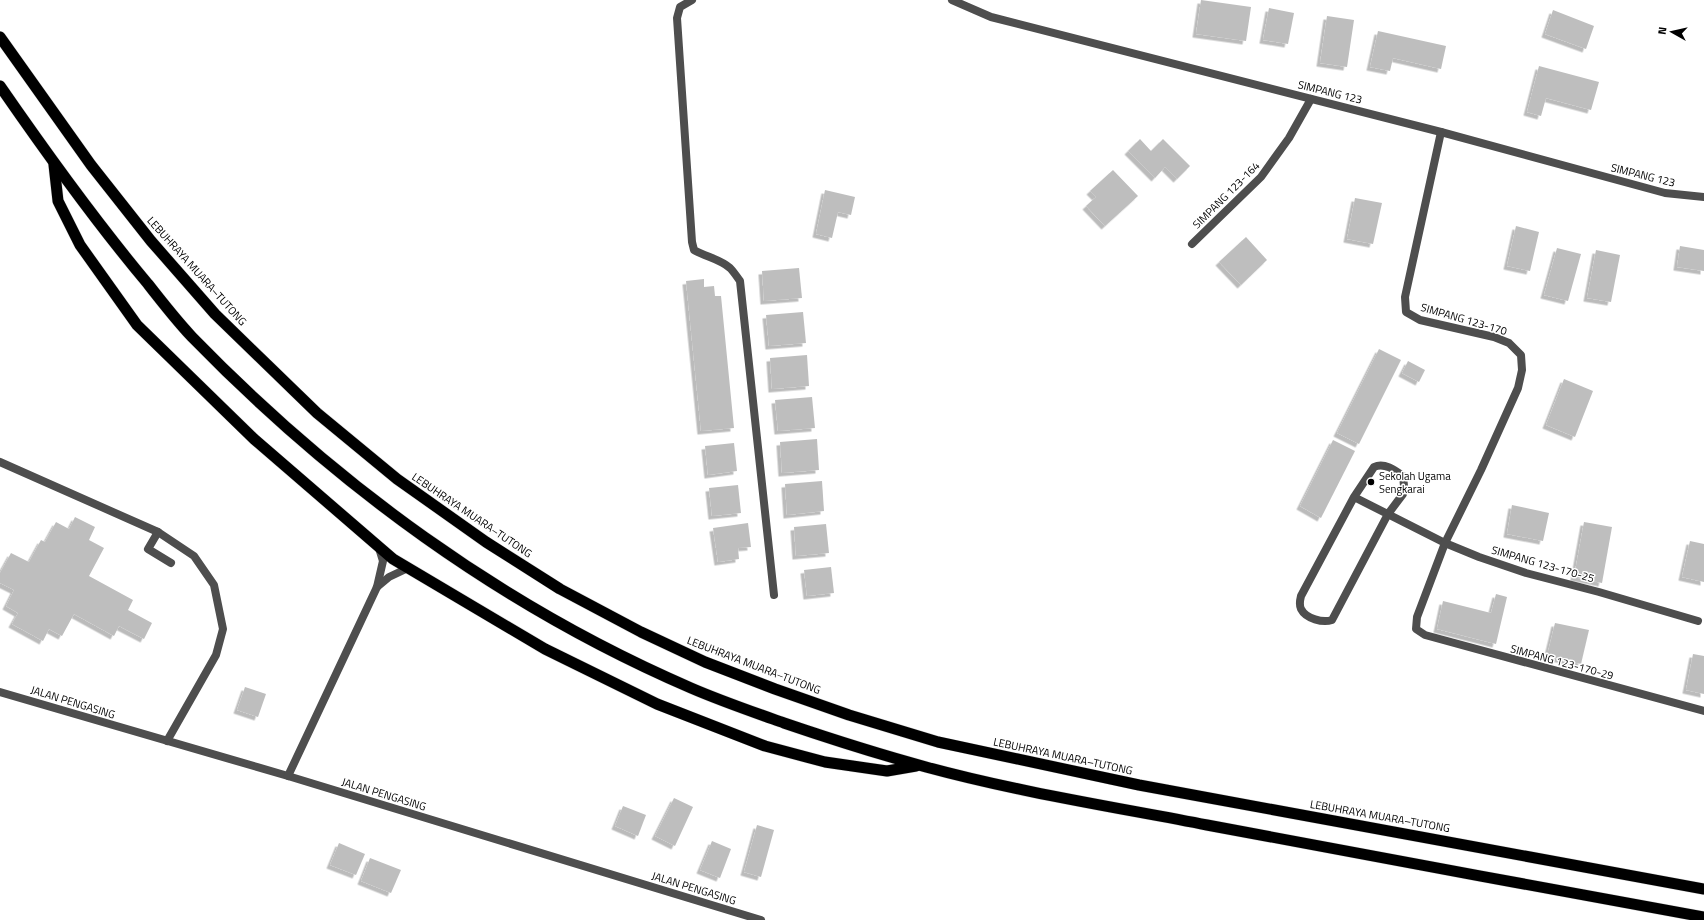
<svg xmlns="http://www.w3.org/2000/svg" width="1704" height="920" viewBox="0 0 1704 920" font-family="'Titillium Web',sans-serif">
  <defs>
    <filter id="shadow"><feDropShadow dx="-3.5" dy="3.5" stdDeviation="0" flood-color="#0004"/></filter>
  </defs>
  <rect width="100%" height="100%" fill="#fff"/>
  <g fill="#bebebe" filter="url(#shadow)">
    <polygon points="1201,0 1251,7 1246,41 1196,34"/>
    <polygon points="1269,8 1294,13 1288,44 1263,40"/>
    <polygon points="1553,10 1594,26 1586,49 1545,34"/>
    <polygon points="1327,16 1354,20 1347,67 1320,63"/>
    <polygon points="1378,31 1446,46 1441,69 1393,58 1390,71 1370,67"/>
    <polygon points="1539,66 1599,82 1591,110 1546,98 1541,116 1527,112"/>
    <polygon points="1140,139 1151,151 1163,139 1190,166 1177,179 1165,167 1155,178 1128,151"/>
    <polygon points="1113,170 1138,196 1105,226 1086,206 1096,197 1090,191"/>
    <polygon points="825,190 855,197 851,215 838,212 832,238 816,234"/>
    <polygon points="1355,198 1382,203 1373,244 1347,239"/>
    <polygon points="1516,226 1539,232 1530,271 1507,266"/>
    <polygon points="1246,237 1267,260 1241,285 1219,262"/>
    <polygon points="1680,246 1704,250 1704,271 1677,267"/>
    <polygon points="1557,248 1581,254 1568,301 1544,295"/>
    <polygon points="1596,250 1620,255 1611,302 1587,298"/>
    <polygon points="799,268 802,298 764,301 762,271"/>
    <polygon points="704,279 704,287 714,286 715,296 721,296 734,428 701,431 686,281"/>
    <polygon points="803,312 806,343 769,346 766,315"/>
    <polygon points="1379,349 1401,360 1359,444 1337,433"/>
    <polygon points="807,355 809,386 772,389 770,358"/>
    <polygon points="1408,361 1425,370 1419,382 1402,373"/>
    <polygon points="1564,379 1593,391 1575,437 1546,425"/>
    <polygon points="812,397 815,428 778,431 775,400"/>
    <polygon points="817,439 819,470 782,473 780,442"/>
    <polygon points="1333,440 1355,451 1321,518 1300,506"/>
    <polygon points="734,443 737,471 708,475 705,446"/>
    <polygon points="822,481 824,511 787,515 785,484"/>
    <polygon points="738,485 741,513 712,516 709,488"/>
    <polygon points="1512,505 1549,513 1543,541 1507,534"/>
    <polygon points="75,517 95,527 89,540 104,548 89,576 133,600 128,610 152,623 144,639 119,626 114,636 74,614 62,636 49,629 43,641 12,624 18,613 6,606 14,590 0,583 0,573 11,553 29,562 41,540 45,542 56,522 69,529"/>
    <polygon points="1584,522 1612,527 1602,583 1574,577"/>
    <polygon points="748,523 751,547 738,548 739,559 718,562 713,528"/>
    <polygon points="826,524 829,553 796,556 794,527"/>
    <polygon points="1690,541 1704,544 1704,582 1682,577"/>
    <polygon points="831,567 834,593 807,596 804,570"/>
    <polygon points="1496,594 1507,597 1496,644 1437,629 1443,601 1491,613"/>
    <polygon points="1555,623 1589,630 1581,664 1547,656"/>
    <polygon points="1693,654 1704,656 1704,694 1686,690"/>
    <polygon points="245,687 266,694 258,717 237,710"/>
    <polygon points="674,798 693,807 675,846 655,836"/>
    <polygon points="623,806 646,815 638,836 615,826"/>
    <polygon points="757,825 774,830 761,877 744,872"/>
    <polygon points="712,841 731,849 720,878 700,870"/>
    <polygon points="339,843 365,854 356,875 330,865"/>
    <polygon points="370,858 401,870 391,893 361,881"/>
  </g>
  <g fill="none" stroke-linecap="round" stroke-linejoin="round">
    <defs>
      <g id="trunk">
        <polyline points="0,37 91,165 151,241 215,314 317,413 397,479 486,542 560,589 641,632 705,662 775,689 849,715 938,742 1139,785 1704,889"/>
        <path d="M0,86C47,154 95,221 148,284C162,302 177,321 192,337C335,484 503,607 691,688C721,701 753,712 784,723C831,739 878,754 926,767C1018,792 1114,807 1207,825C1373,856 1538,887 1704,917"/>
        <polyline points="54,165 58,201 80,245 137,325 254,439 393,559 545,649 657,704 765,746 825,762 887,771 916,766"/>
      </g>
    </defs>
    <use href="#trunk" stroke="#dbdbdb" stroke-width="12"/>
    <g stroke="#4e4e4e" stroke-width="8">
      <polyline points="0,462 158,532 194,556 214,585 223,629 216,655 167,741"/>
      <path d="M1354,497L1374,467C1384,462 1395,470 1403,476L1404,486L1403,494L1388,514L1332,620C1323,623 1306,619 1301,609C1299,605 1300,600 1301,596L1354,497L1445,543"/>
      <polyline points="158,532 148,549 171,563"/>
    </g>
    <g stroke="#4e4e4e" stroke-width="8">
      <path d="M692,0L680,7L677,18L692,242L694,250C706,257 720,259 730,268C734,272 737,277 740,281L774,595"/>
      <polyline points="952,0 991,17 1441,132 1665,193 1704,197"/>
      <polyline points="1441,132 1405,297 1406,312 1420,320 1494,337 1509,343 1521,355 1522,370 1518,388 1481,470 1445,543 1417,617 1416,629 1425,635 1704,711"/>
      <polyline points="1192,244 1261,177 1289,138 1311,99"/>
      <polyline points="1445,543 1479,557 1526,573 1599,592 1698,621"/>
      <polyline points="377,587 389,577 408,568"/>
      <polyline points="0,692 288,776 761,920"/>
      <polyline points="288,776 377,587 383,561 379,548"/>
    </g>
    <use href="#trunk" stroke="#000" stroke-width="11"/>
  </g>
  <circle fill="#000" stroke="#fff" stroke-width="1.5" cx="1371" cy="482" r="4"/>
  <g text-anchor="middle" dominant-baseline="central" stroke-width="3" stroke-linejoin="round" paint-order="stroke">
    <g font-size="11" fill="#000" stroke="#fff">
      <text transform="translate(1330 92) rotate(14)">SIMPANG 123</text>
      <text transform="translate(1643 175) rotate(14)">SIMPANG 123</text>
      <text transform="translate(1226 195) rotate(-45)">SIMPANG 123-164</text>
      <text transform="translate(197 271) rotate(48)">LEBUHRAYA MUARA–TUTONG</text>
      <text transform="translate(1464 319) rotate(16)">SIMPANG 123-170</text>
      <text transform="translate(472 515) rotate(34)">LEBUHRAYA MUARA–TUTONG</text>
      <text transform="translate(1543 564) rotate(16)">SIMPANG 123-170-25</text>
      <text transform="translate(1562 662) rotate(15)">SIMPANG 123-170-29</text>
      <text transform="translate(754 665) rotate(21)">LEBUHRAYA MUARA–TUTONG</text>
      <text transform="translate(73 702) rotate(17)">JALAN PENGASING</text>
      <text transform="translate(1063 756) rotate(12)">LEBUHRAYA MUARA–TUTONG</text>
      <text transform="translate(384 794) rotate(17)">JALAN PENGASING</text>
      <text transform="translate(1380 816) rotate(10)">LEBUHRAYA MUARA–TUTONG</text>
      <text transform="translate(694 888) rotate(17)">JALAN PENGASING</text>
    </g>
    <g font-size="11" fill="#000" stroke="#fff" text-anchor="start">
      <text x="1379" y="476">Sekolah Ugama<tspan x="1379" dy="13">Sengkarai</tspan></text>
    </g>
  </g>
  <g transform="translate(1672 32) rotate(278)" stroke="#ffffff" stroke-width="3" paint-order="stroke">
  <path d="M0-3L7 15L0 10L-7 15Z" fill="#000000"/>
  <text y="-6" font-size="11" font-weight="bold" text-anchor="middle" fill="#000000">N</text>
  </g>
</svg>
